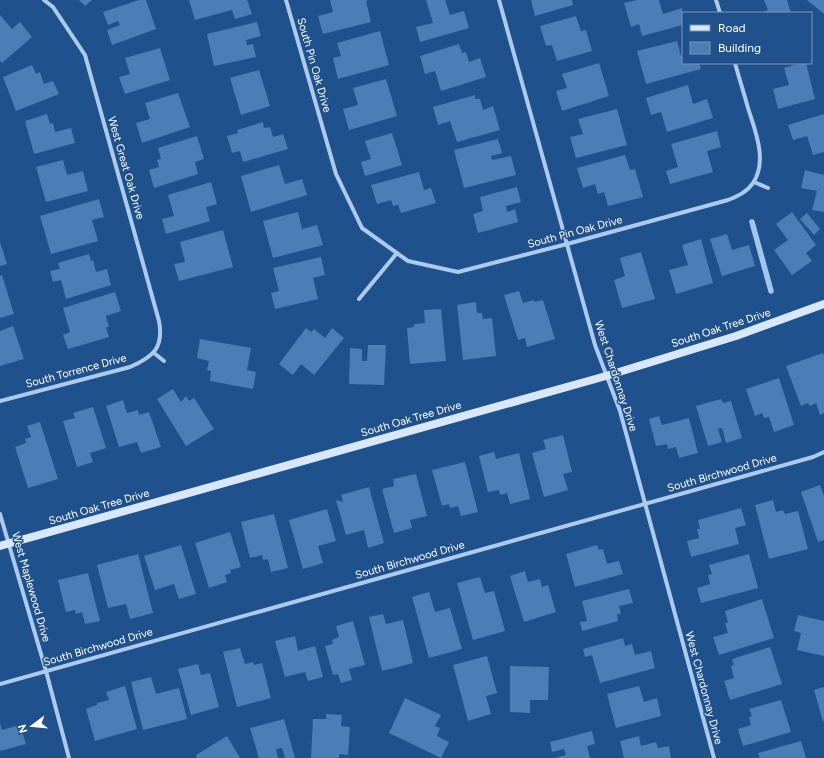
<svg xmlns="http://www.w3.org/2000/svg" width="824" height="758" viewBox="0 0 824 758" font-family="Figtree,sans-serif">
  <rect width="100%" height="100%" fill="#1f518d"/>
  <g fill="none" stroke-linecap="round" stroke-linejoin="round">
    <polyline stroke="#a0c6ee" stroke-width="5.5" points="752,222 771,291"/>
  </g>
  <g fill="#4b7db6">
    <polygon points="79,0 92,0 85,6"/>
    <polygon points="139,0 146,0 156,29 112,45 107,30 120,25 118,21 108,25 103,12"/>
    <polygon points="189,0 247,0 252,14 235,19 232,10 195,20"/>
    <polygon points="330,0 369,0 366,1 371,22 323,34 318,16 333,12"/>
    <polygon points="426,0 445,0 450,15 464,11 469,28 420,42 416,27 433,23"/>
    <polygon points="531,0 572,0 573,5 535,16"/>
    <polygon points="637,0 659,0 663,14 682,8 683,25 642,36 639,24 631,27 624,3"/>
    <polygon points="764,0 787,0 791,13 760,13 768,10"/>
    <polygon points="807,0 824,0 824,14"/>
    <polygon points="0,15 12,29 20,22 32,37 2,63 0,61"/>
    <polygon points="576,16 581,31 586,30 592,51 557,61 552,45 546,46 540,26"/>
    <polygon points="257,22 261,36 246,40 247,45 253,44 256,57 214,66 207,34"/>
    <polygon points="380,31 389,65 338,79 333,58 341,56 337,43"/>
    <polygon points="677,41 681,56 683,56 683,63 699,63 701,69 646,84 637,51"/>
    <polygon points="459,44 462,53 466,52 469,62 480,58 486,77 441,91 435,71 425,74 420,56"/>
    <polygon points="160,48 170,80 125,94 119,77 130,74 125,58"/>
    <polygon points="599,63 609,96 562,111 556,91 567,88 562,74"/>
    <polygon points="801,63 806,63 815,99 778,109 773,89 789,85 784,68"/>
    <polygon points="32,65 36,74 40,72 44,84 53,81 59,94 16,111 3,77"/>
    <polygon points="259,70 270,106 241,115 230,78"/>
    <polygon points="386,79 397,116 349,130 343,109 358,105 353,88"/>
    <polygon points="688,85 693,104 707,99 713,118 667,132 661,112 651,115 646,98"/>
    <polygon points="178,93 190,127 142,143 136,123 150,119 145,103"/>
    <polygon points="475,95 475,99 480,99 483,110 493,106 500,130 457,142 450,121 438,125 433,107"/>
    <polygon points="617,109 627,145 576,158 570,137 583,134 578,119"/>
    <polygon points="47,114 50,124 53,123 55,132 71,128 75,143 34,154 25,121"/>
    <polygon points="824,114 824,152 813,155 807,136 793,140 788,125"/>
    <polygon points="263,122 264,128 270,127 273,137 283,134 288,149 243,162 240,151 232,153 227,136 238,133 237,130"/>
    <polygon points="717,131 721,147 707,151 713,172 670,184 666,171 678,167 671,144"/>
    <polygon points="392,133 402,165 365,176 361,162 371,159 365,141"/>
    <polygon points="197,136 204,159 195,162 198,174 154,188 149,170 159,167 157,160 161,159 158,148"/>
    <polygon points="498,139 502,153 491,156 492,160 511,156 516,175 464,188 454,150"/>
    <polygon points="625,155 630,170 635,169 643,197 608,206 604,192 598,194 595,184 583,188 577,168"/>
    <polygon points="63,160 67,175 83,171 88,191 46,202 36,167"/>
    <polygon points="279,165 285,184 302,179 307,195 251,212 241,176"/>
    <polygon points="805,170 824,175 824,212 812,210 817,191 801,188"/>
    <polygon points="419,172 424,190 431,188 436,203 401,213 398,205 393,206 391,200 377,204 371,185"/>
    <polygon points="211,182 217,204 206,207 210,221 166,234 162,219 174,216 168,195"/>
    <polygon points="517,187 521,202 506,206 507,212 515,209 518,222 478,233 473,214 483,211 480,197"/>
    <polygon points="99,199 104,217 92,220 98,241 51,254 40,216"/>
    <polygon points="298,212 302,229 317,225 323,245 273,258 263,221"/>
    <polygon points="792,212 816,245 806,253 812,261 792,275 774,250 788,240 776,224"/>
    <polygon points="807,213 820,229 814,235 800,219"/>
    <polygon points="223,230 233,267 179,281 174,264 185,262 180,242"/>
    <polygon points="727,234 732,250 749,245 755,266 722,276 710,239"/>
    <polygon points="701,239 713,283 676,294 669,270 688,265 682,245"/>
    <polygon points="0,242 7,264 0,266"/>
    <polygon points="641,252 655,299 622,308 614,280 625,276 620,258"/>
    <polygon points="89,254 91,261 93,260 96,272 107,269 111,285 66,299 61,280 53,282 50,271 60,269 58,263"/>
    <polygon points="321,257 325,275 313,278 318,299 275,309 271,293 279,291 273,268"/>
    <polygon points="2,275 14,314 0,318 0,276"/>
    <polygon points="519,291 523,303 534,300 534,302 543,300 555,339 527,347 525,338 518,340 504,295"/>
    <polygon points="115,292 121,311 106,316 109,327 106,327 109,337 68,349 63,335 70,332 63,308"/>
    <polygon points="476,302 477,313 482,313 483,319 492,318 496,356 463,360 457,305"/>
    <polygon points="441,309 446,361 410,364 407,328 414,327 414,324 425,323 424,310"/>
    <polygon points="13,326 24,359 0,366 0,331"/>
    <polygon points="306,328 311,332 314,329 325,338 332,328 344,338 314,375 301,364 293,375 279,364"/>
    <polygon points="200,339 251,348 247,370 256,372 253,389 210,381 211,371 207,370 209,361 197,358"/>
    <polygon points="368,345 386,345 384,385 349,384 350,348 362,349 362,361 367,361"/>
    <polygon points="823,353 824,355 824,413 820,415 816,403 810,406 808,403 801,406 786,366"/>
    <polygon points="779,378 794,425 774,432 769,417 764,418 762,413 755,416 746,389"/>
    <polygon points="173,389 181,402 186,396 189,401 194,398 214,429 186,446 157,399"/>
    <polygon points="721,399 723,403 731,401 742,438 726,443 722,428 718,429 722,442 708,446 696,406"/>
    <polygon points="123,400 127,413 138,410 139,415 149,412 161,447 141,453 137,442 119,447 106,406"/>
    <polygon points="93,407 106,448 90,453 93,462 77,467 63,421 75,418 73,413"/>
    <polygon points="659,416 662,425 689,418 698,453 679,458 676,447 668,449 667,444 656,446 649,419"/>
    <polygon points="40,422 58,479 28,488 15,447 26,443 25,439 31,437 27,426"/>
    <polygon points="563,435 572,472 563,474 568,490 544,497 532,453 546,449 543,440"/>
    <polygon points="494,452 496,459 519,453 530,499 510,504 507,493 500,495 499,490 488,492 479,456"/>
    <polygon points="465,462 478,512 461,516 458,506 450,508 449,504 442,506 432,470"/>
    <polygon points="416,474 427,516 410,520 412,528 394,533 382,489 394,486 393,479"/>
    <polygon points="820,485 824,496 824,540 818,542 801,492"/>
    <polygon points="369,487 384,543 368,548 364,530 346,535 336,500 343,502 341,495"/>
    <polygon points="773,500 776,512 783,510 785,514 798,511 808,549 769,559 755,505"/>
    <polygon points="741,508 746,525 735,528 739,544 691,557 687,541 699,538 697,529 700,529 698,520"/>
    <polygon points="327,509 336,541 318,546 323,563 303,569 289,520"/>
    <polygon points="274,514 288,568 271,572 268,559 263,560 262,555 250,558 241,522"/>
    <polygon points="230,532 241,567 230,570 231,573 225,575 227,582 209,588 195,543"/>
    <polygon points="181,545 196,594 179,599 174,584 155,590 144,556"/>
    <polygon points="597,545 599,550 603,549 607,564 619,561 623,574 575,587 566,554"/>
    <polygon points="138,554 153,613 130,619 126,604 108,608 97,565"/>
    <polygon points="749,554 758,588 701,603 697,588 710,584 708,575 712,574 709,565"/>
    <polygon points="525,571 528,582 540,579 542,587 548,585 556,612 524,622 510,576"/>
    <polygon points="88,573 100,621 85,624 82,612 76,614 75,610 66,612 58,580"/>
    <polygon points="480,577 485,593 494,591 505,631 473,640 457,583"/>
    <polygon points="629,589 633,603 619,606 621,614 617,614 618,621 582,631 580,622 587,621 582,601"/>
    <polygon points="429,592 435,612 450,608 462,649 429,658 412,597"/>
    <polygon points="762,599 774,638 719,655 713,637 728,633 725,623 728,623 725,611"/>
    <polygon points="383,614 386,624 403,620 413,663 382,671 369,617"/>
    <polygon points="798,615 824,621 824,656 797,650 801,633 794,631"/>
    <polygon points="353,621 365,665 349,669 352,680 341,683 338,674 333,675 325,646 333,644 332,640 339,637 336,626"/>
    <polygon points="295,636 298,651 315,646 323,677 308,681 305,672 285,677 275,641"/>
    <polygon points="623,638 625,646 632,644 635,655 651,651 655,668 600,683 592,655 585,657 583,649"/>
    <polygon points="770,647 782,684 730,700 724,681 734,678 731,666 734,665 732,659"/>
    <polygon points="240,648 245,664 253,662 254,665 262,663 271,698 237,707 223,652"/>
    <polygon points="487,656 497,693 486,696 491,714 468,721 453,665"/>
    <polygon points="198,664 201,675 210,673 219,707 191,715 178,669"/>
    <polygon points="510,666 549,667 548,700 530,700 530,713 510,712"/>
    <polygon points="151,677 156,694 179,688 187,719 143,730 131,682"/>
    <polygon points="125,686 137,729 95,741 86,709 97,705 97,703 109,700 106,692"/>
    <polygon points="639,686 644,702 657,698 661,716 616,728 607,694"/>
    <polygon points="824,687 824,721 823,722 814,690"/>
    <polygon points="405,698 441,715 435,726 440,728 437,736 449,742 441,758 389,733"/>
    <polygon points="781,700 791,732 743,746 738,729 751,725 749,717 752,716 749,709"/>
    <polygon points="326,714 342,715 341,726 350,727 348,755 339,754 339,758 311,758 313,719 326,719"/>
    <polygon points="284,719 295,758 285,758 282,748 276,749 278,758 259,758 250,728"/>
    <polygon points="0,723 2,730 20,725 26,744 0,751"/>
    <polygon points="592,731 595,744 587,746 590,758 555,758 566,755 564,749 552,752 550,742"/>
    <polygon points="227,736 240,758 197,758 196,755"/>
    <polygon points="639,736 641,746 656,742 658,748 669,746 671,758 624,758 620,741"/>
    <polygon points="801,741 806,758 760,758 758,753"/>
  </g>
  <g fill="none" stroke-linecap="round" stroke-linejoin="round">
    <g stroke="#accbec" stroke-width="4">
      <path d="M286,0L336,174L362,228L408,261L458,272L567,244L728,200C738,196 747,192 753,183C768,161 755,130 748,108C744,93 739,78 735,63"/>
      <polyline points="499,0 595,345 620,411 714,758"/>
      <polyline points="716,0 720,13"/>
      <polyline points="754,182 768,188"/>
      <polyline points="359,299 397,253"/>
      <polyline points="154,353 164,361"/>
      <path d="M0,401L130,367C153,357 164,348 159,321L85,55L53,7L44,0"/>
      <polyline points="0,514 46,671 69,758"/>
      <polyline points="0,684 813,457 824,452"/>
    </g>
    <polyline stroke="#d8e7f9" stroke-width="8" points="0,546 606,376 736,336 824,304"/>
  </g>
  <g text-anchor="middle" dominant-baseline="central" stroke-width="3" stroke-linejoin="round" paint-order="stroke">
    <g font-size="11" fill="#fff" stroke="#1f518d">
      <text transform="translate(314 65) rotate(74)">South Pin Oak Drive</text>
      <text transform="translate(126 168) rotate(74)">West Great Oak Drive</text>
      <text transform="translate(575 232) rotate(-15)">South Pin Oak Drive</text>
      <text transform="translate(721 328) rotate(-18)">South Oak Tree Drive</text>
      <text transform="translate(76 371) rotate(-15)">South Torrence Drive</text>
      <text transform="translate(616 376) rotate(72)">West Chardonnay Drive</text>
      <text transform="translate(411 419) rotate(-16)">South Oak Tree Drive</text>
      <text transform="translate(722 473) rotate(-16)">South Birchwood Drive</text>
      <text transform="translate(99 507) rotate(-16)">South Oak Tree Drive</text>
      <text transform="translate(410 560) rotate(-16)">South Birchwood Drive</text>
      <text transform="translate(31 587) rotate(74)">West Maplewood Drive</text>
      <text transform="translate(98 647) rotate(-16)">South Birchwood Drive</text>
      <text transform="translate(704 688) rotate(75)">West Chardonnay Drive</text>
    </g>
  </g>
  <rect x="682" y="12" width="130" height="52" fill="#1f518d" stroke="#7997bb"/>
  <rect x="690" y="25" width="20" height="6" fill="#d8e7f9" stroke="#7997bb"/>
  <text x="718" y="32" font-size="12" fill="#ffffff">Road</text>
  <rect x="690" y="42" width="20" height="12" fill="#4b7db6" stroke="#7997bb"/>
  <text x="718" y="52" font-size="12" fill="#ffffff">Building</text>
  <g transform="translate(32 726) rotate(254)" stroke="#1f518d" stroke-width="3" paint-order="stroke">
  <path d="M0-3L7 15L0 10L-7 15Z" fill="#ffffff"/>
  <text y="-6" font-size="11" font-weight="bold" text-anchor="middle" fill="#ffffff">N</text>
  </g>
</svg>
